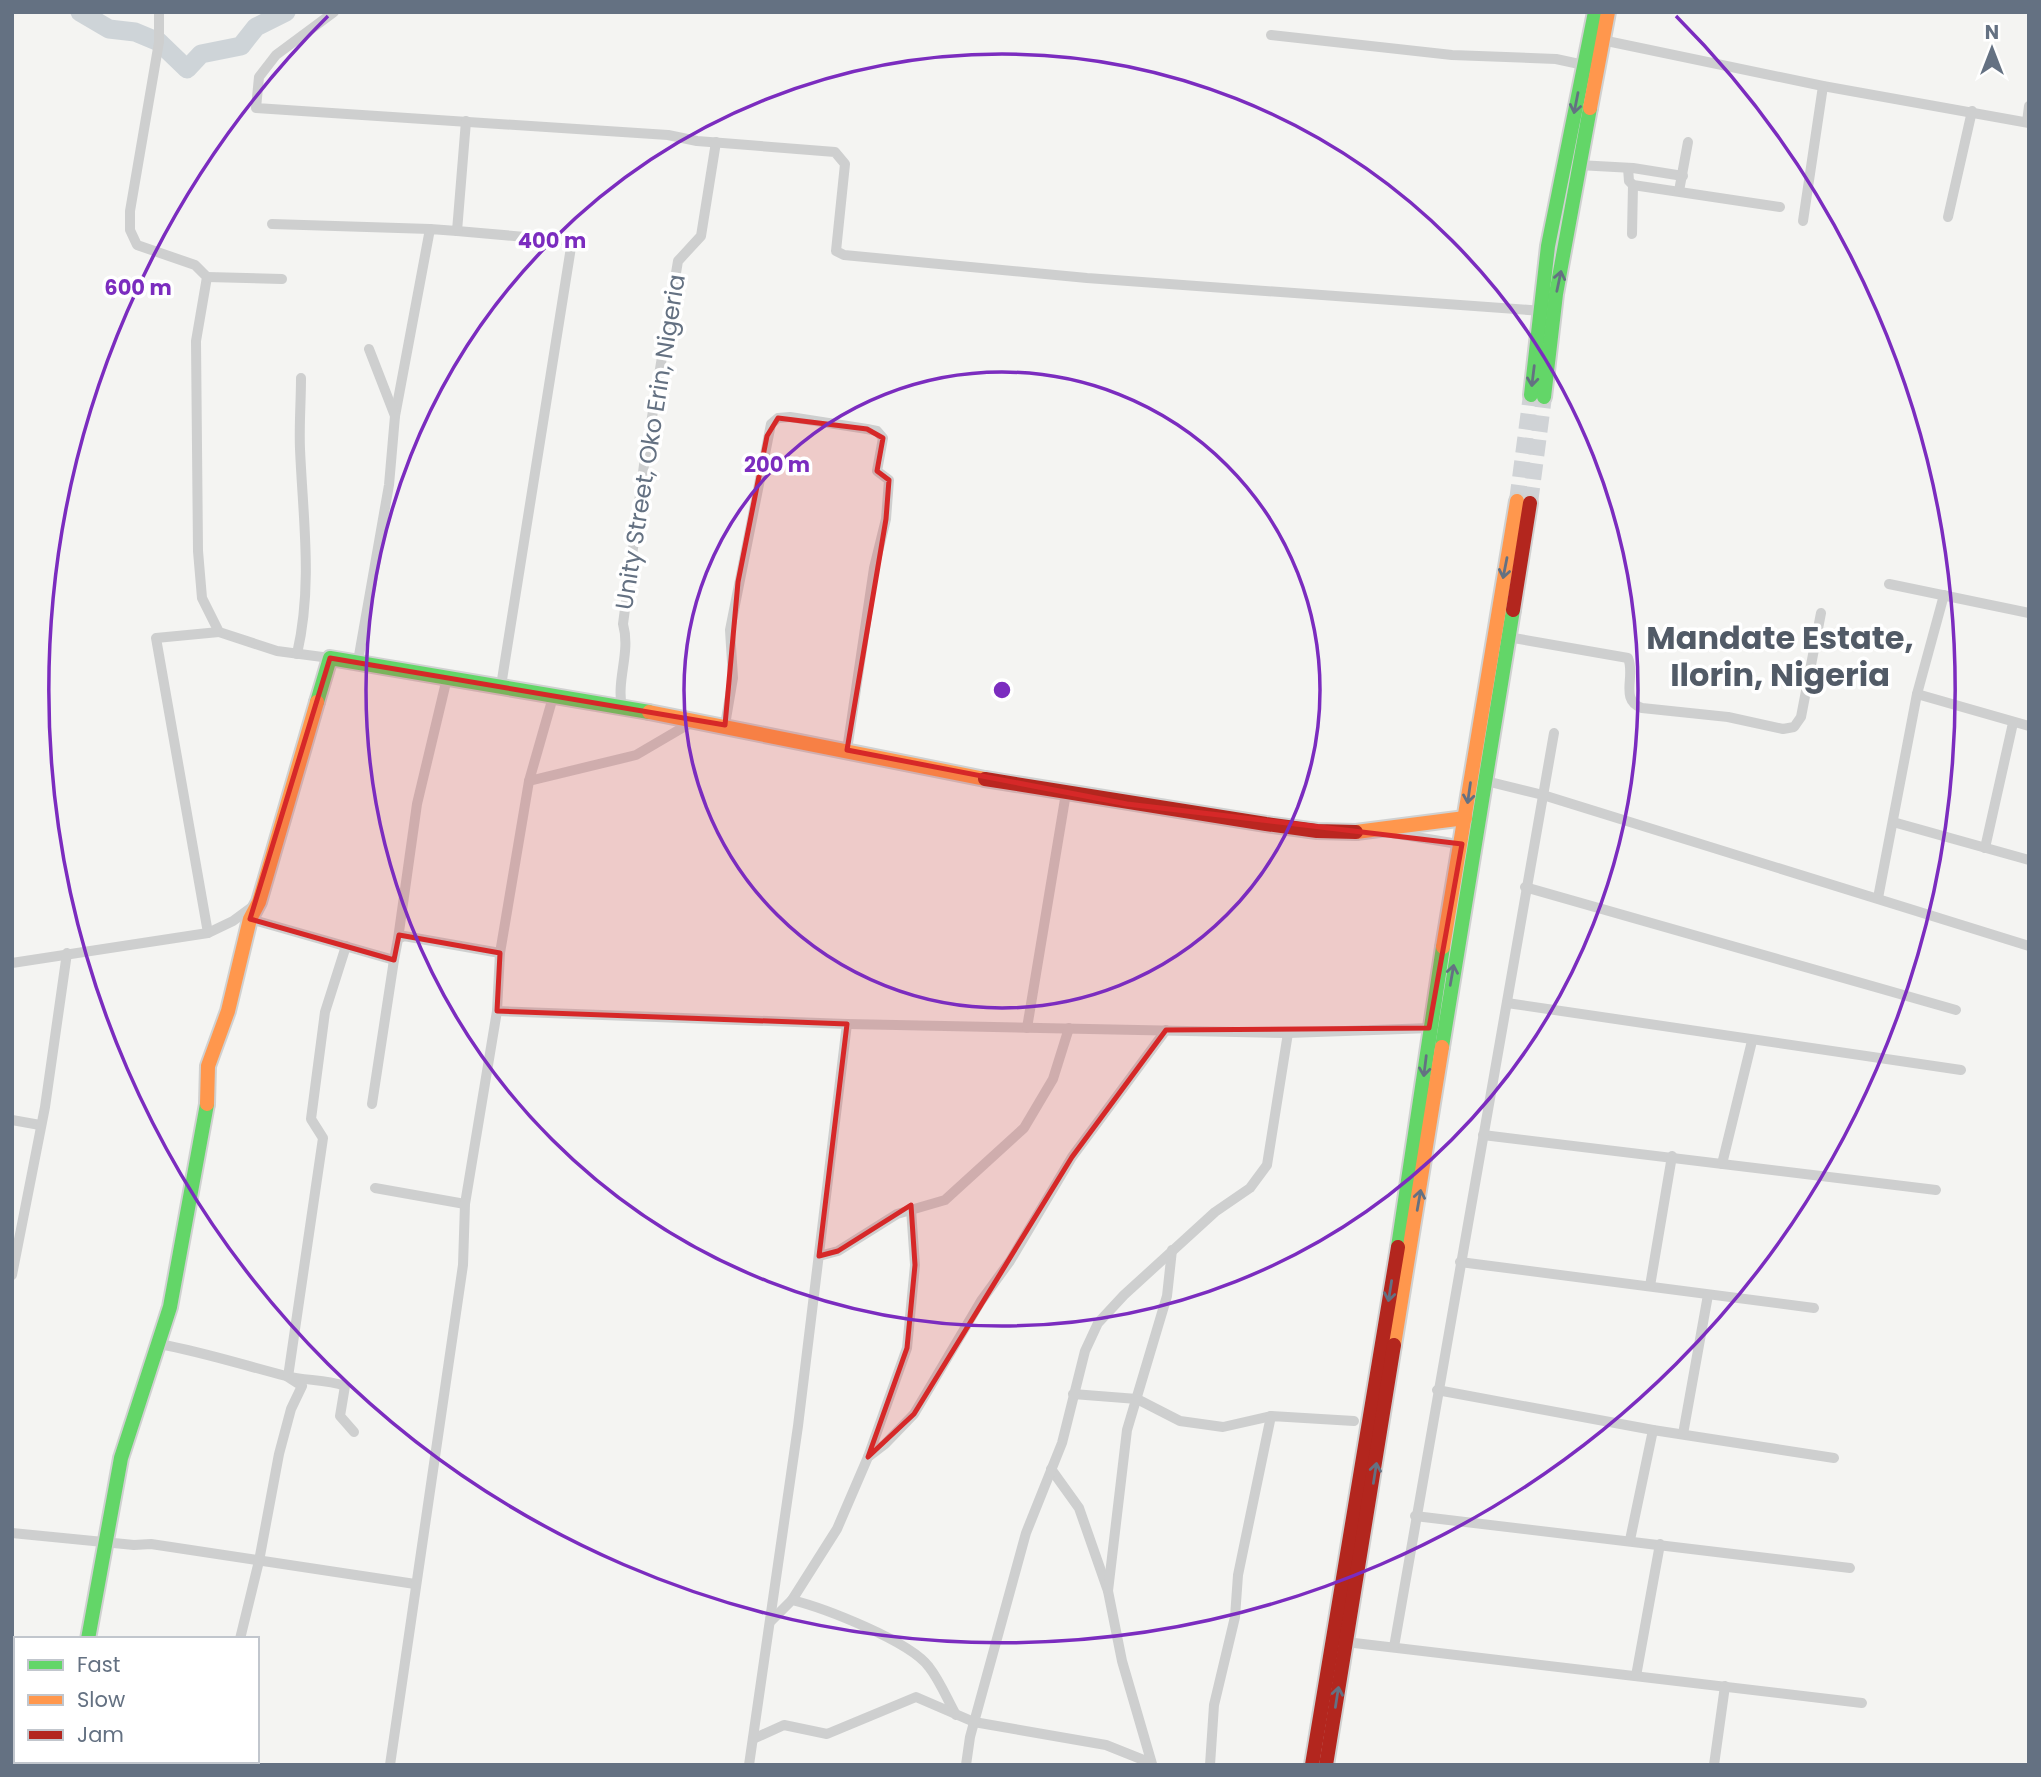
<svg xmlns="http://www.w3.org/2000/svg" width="2041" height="1777" viewBox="0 0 2041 1777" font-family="Poppins,sans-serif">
  <rect width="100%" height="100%" fill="#f4f4f2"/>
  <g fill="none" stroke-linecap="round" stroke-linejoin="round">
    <polyline stroke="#ced4d8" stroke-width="19" points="80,12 109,29 135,32 159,42 187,69 201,54 241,46 256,27 286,12"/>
    <g stroke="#d0d3d6" stroke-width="16" stroke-dasharray="16 8" stroke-linecap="butt">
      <polyline points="1517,501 1531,395"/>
      <polyline points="1530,503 1544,397"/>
    </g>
    <defs>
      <g id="fast">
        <polyline points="1531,395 1548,246 1595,12"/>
        <polyline points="1544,397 1556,294 1590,108"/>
        <polyline points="317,702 330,658 649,712"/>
        <polyline points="1442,1047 1513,610"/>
        <polyline points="1398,1247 1443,947"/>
        <polyline points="88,1639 121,1458 170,1307 207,1104"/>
      </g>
      <g id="slow">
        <polyline points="1590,108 1608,12"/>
        <polyline points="649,712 985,779"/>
        <polyline points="1356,832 1465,818"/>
        <polyline points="1443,947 1517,501"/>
        <polyline points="207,1104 208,1066 228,1011 250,919 259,902 317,702"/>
        <polyline points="1394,1345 1442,1047"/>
      </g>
      <g id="jam">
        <polyline points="1513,610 1530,503"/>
        <polyline points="985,779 1266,824 1317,831 1356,832"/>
        <polyline points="1312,1765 1398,1247"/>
        <polyline points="1326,1765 1394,1345"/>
      </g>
    </defs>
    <use href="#fast" stroke="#d0d1d1" stroke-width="18"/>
    <use href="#slow" stroke="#d0d1d1" stroke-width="18"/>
    <use href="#jam" stroke="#d0d1d1" stroke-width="18"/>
    <g stroke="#cecfcf" stroke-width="10">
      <polyline points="159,12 159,42 130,211 130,230 137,245 195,265 207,277 196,341 198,551 202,598 219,632 277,651 330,658"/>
      <polyline points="334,12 276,55 259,77 256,108 668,135 697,141 835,152 845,164 836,251 844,255 1087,278 1543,311"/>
      <polyline points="1271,35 1452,55 1556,59 1584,65"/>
      <polyline points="1602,40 1823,86 2029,123"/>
      <polyline points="2027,122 2029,106"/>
      <polyline points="1578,165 1633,168 1683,176"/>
      <polyline points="1628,168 1629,181 1633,185 1780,207"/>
      <polyline points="1679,191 1688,142"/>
      <polyline points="1948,217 1972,111"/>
      <polyline points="1803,221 1823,86"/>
      <polyline points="272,224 430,229"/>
      <polyline points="457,231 572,241 501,686"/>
      <polyline points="1632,234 1633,185"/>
      <polyline points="207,277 282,279"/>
      <polyline points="395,416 430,229 457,231 466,121"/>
      <polyline points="1889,584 2029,613"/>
      <path d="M1508,637L1628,658C1636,676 1619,700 1642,708L1728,717L1783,729L1794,727L1801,717L1821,613"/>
      <path d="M297,654C313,585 303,519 300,449C299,425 301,402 301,378"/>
      <polyline points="358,661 389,485 395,416 369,349"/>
      <polyline points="1917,694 2029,726"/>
      <path d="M622,708C616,679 631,653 623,624L644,465L678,261L701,236L716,142"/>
      <polyline points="725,725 733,678 730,630 771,424 778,418 790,417 867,429 877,431 883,438 877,471 889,480 886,519 874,568 847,750"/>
      <polyline points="529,781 636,755 694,721"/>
      <polyline points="1486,781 1543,795 2029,946"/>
      <polyline points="1893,822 2029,860"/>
      <polyline points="1386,832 1464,845"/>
      <polyline points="1985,848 2013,723"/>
      <polyline points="1525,887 1956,1010"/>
      <polyline points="1878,898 1917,694 1944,595"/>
      <polyline points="250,919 394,960 398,939 404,936 500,953"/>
      <polyline points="208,933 156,638 219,632"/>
      <polyline points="398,939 417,804 447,678"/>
      <polyline points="12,963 208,933 233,921 256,904"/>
      <polyline points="1507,1003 1961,1070"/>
      <polyline points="497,1011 847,1024 1288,1033 1431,1028"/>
      <polyline points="1027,1028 1066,793"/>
      <polyline points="372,1104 394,960"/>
      <polyline points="12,1120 40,1125"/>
      <polyline points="1483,1135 1936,1190"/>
      <polyline points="1722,1164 1752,1041"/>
      <polyline points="375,1188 465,1204"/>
      <polyline points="819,1256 838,1251 897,1214 945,1200 1024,1128 1053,1079 1069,1028"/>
      <polyline points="1460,1262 1814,1308"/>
      <polyline points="12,1275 45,1107 67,953"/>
      <polyline points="1650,1286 1672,1156"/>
      <path d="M159,1344C203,1352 243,1365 286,1376C306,1381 326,1379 345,1386L340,1416L354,1432"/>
      <polyline points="1437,1390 1653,1430 1834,1458"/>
      <polyline points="1073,1394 1137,1399 1180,1421 1223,1427 1271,1416"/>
      <polyline points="1683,1434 1708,1295"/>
      <polyline points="868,1457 907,1348 915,1265 911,1209"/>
      <polyline points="1051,1469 1079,1508 1108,1591 1122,1661 1152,1764"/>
      <polyline points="1415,1516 1850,1568"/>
      <polyline points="12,1533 134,1545 151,1544 415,1584"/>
      <polyline points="1630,1540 1653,1430"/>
      <polyline points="1108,1591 1127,1430 1167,1296 1172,1250"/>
      <polyline points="792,1600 837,1529 868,1457 885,1444 914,1414 981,1301 1010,1261 1072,1157 1166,1030"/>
      <path d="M771,1621L792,1600C824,1608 910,1641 929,1667C940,1681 947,1699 956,1715"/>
      <polyline points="240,1639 259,1561 279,1454 291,1409 302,1386 288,1377 323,1138 311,1119 325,1012 346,946"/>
      <polyline points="1346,1642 1862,1703"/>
      <polyline points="1394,1647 1554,733"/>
      <polyline points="1636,1676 1660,1544"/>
      <polyline points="753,1739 784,1725 827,1734 916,1697 974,1722 1106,1745 1151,1763"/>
      <polyline points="201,1761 209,1763"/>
      <polyline points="61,1765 62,1761"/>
      <polyline points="390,1765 463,1265 465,1204 497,1011 500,953 529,781 553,697"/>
      <polyline points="749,1765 798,1426 847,1024"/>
      <polyline points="966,1765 970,1737 1026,1533 1062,1443 1085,1351 1098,1323 1124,1295 1215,1212 1250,1188 1267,1165 1288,1033"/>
      <polyline points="1210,1765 1214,1705 1235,1617 1238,1575 1271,1416 1354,1421"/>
      <polyline points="1714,1765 1725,1686"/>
    </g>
    <use href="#fast" stroke="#63d668" stroke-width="14"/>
    <use href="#slow" stroke="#ff974d" stroke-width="14"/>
    <use href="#jam" stroke="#b3261e" stroke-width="14"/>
  </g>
  <defs><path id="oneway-shaft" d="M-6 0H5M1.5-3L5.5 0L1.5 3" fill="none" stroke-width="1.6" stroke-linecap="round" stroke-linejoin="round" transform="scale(1.75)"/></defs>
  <g stroke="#647182">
    <use href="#oneway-shaft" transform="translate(1576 103) rotate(101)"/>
    <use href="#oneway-shaft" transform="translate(1559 281) rotate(-78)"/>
    <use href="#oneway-shaft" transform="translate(1533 376) rotate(97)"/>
    <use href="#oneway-shaft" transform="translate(1505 568) rotate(101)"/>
    <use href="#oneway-shaft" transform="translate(1469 793) rotate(98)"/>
    <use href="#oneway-shaft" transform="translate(1452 975) rotate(-80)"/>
    <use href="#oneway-shaft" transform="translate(1425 1066) rotate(97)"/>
    <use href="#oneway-shaft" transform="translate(1419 1200) rotate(-80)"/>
    <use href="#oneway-shaft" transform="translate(1390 1291) rotate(99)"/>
    <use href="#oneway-shaft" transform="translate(1375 1473) rotate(-81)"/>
    <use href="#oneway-shaft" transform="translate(1337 1697) rotate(-81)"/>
  </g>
  <path fill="#d62828" fill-opacity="0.2" stroke="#d62828" stroke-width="5" stroke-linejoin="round" d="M778,418L867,429L883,438L877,471L889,480L886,519L847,750L1127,804L1462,844L1429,1028L1166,1030L1072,1157L914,1414L868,1457L907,1348L915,1265L911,1205L838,1251L819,1256L847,1024L497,1011L500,953L399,935L394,960L250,919L330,658L725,725L738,582L767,436Z"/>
  <g fill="none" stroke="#7b2cbf" stroke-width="3.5">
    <circle cx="1002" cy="690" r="318"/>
    <circle cx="1002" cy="690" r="636"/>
    <path d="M1676 16A953 953 0 1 1 328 16"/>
  </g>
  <g text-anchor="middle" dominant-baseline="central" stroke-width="7" stroke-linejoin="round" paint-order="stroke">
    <g font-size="24" fill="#647182" stroke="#fff">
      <text transform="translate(650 442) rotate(-81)">Unity Street, Oko Erin, Nigeria</text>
    </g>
    <g font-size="32" font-weight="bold" fill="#525b67" stroke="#fff">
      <text x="1780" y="637">Mandate Estate,<tspan x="1780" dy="37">Ilorin, Nigeria</tspan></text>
    </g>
  </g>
  <circle cx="1002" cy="690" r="10" fill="#7b2cbf" stroke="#fff" stroke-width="3.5"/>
  <g font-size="21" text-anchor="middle" font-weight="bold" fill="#7b2cbf" stroke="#fff" stroke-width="7" stroke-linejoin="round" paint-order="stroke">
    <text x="552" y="248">400 m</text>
    <text x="138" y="295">600 m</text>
    <text x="777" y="472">200 m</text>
  </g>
  <rect width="2041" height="1777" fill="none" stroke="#647182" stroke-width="28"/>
  <rect x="14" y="1637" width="245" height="126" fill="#ffffff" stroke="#c1c6cd" stroke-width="2"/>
  <rect x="28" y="1660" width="35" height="10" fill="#63d668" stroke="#c1c6cd" stroke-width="2"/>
  <text x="77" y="1672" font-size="21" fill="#647182">Fast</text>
  <rect x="28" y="1695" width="35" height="10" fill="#ff974d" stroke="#c1c6cd" stroke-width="2"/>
  <text x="77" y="1707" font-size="21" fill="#647182">Slow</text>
  <rect x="28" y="1730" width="35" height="10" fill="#b3261e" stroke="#c1c6cd" stroke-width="2"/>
  <text x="77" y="1742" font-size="21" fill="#647182">Jam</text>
  <g transform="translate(1992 49)" stroke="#ffffff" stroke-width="5" paint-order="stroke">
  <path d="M0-5L12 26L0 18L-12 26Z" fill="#647182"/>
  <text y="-10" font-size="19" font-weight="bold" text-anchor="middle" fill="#647182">N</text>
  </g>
</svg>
